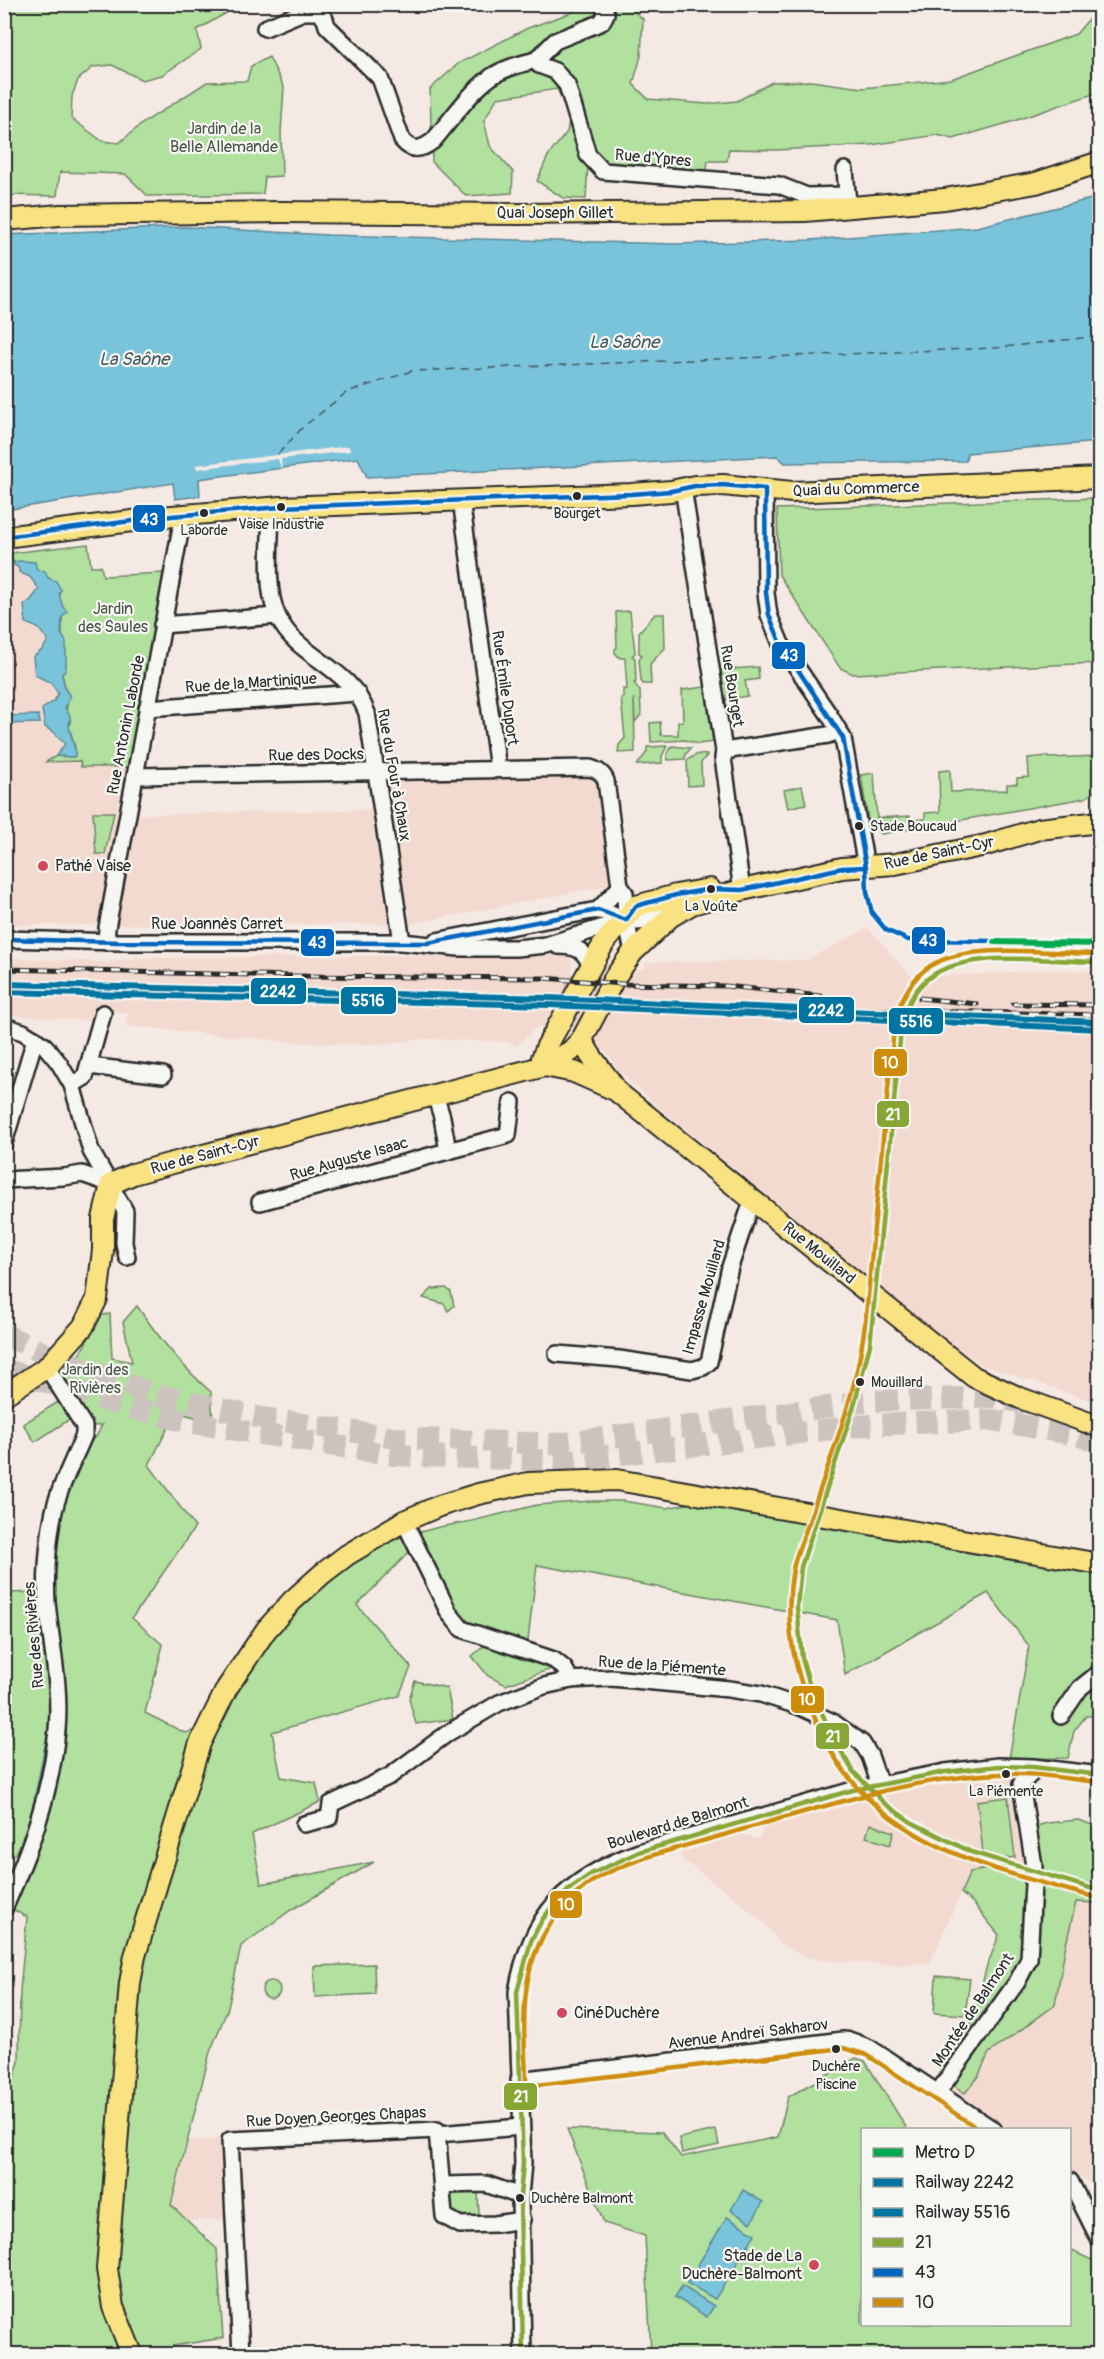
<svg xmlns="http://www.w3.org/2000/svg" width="1104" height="2359" viewBox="0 0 1104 2359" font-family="Pangolin,sans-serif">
  <rect width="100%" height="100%" fill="#f5e9e3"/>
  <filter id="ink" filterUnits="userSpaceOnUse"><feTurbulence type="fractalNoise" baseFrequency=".0167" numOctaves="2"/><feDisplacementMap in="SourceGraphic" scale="12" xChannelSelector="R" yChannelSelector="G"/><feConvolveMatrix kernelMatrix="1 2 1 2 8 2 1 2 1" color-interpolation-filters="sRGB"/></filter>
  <g filter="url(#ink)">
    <g fill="#f3dad1">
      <polygon points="65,546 81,767 131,767 126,815 388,809 384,781 596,775 612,885 410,924 5,925 4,554"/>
      <polygon points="868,928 913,978 1039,970 1099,971 1099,1403 982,1365 951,1344 657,1106 617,1069 612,1059 597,1043 595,1034 569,1028 538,1027 516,1046 509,1042 423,1039 380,1044 305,1043 126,1026 127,1012 95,1011 91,1021 5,1015 5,958 107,962 139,958 496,955 571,956 572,975 600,975 608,973 625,979 640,969 646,969 645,963 653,962 806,960"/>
      <polygon points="1011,1779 1016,1783 1027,1863 970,1872 930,1963 893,1965 820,1960 800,1955 780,1943 766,1925 732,1896 682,1859 680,1853 741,1834 759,1839 763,1828 884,1795 971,1780"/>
      <polygon points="1099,1869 1099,2189 1070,2169 1070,2130 1010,2129 953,2092 1016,2000 1041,1924"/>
      <polygon points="223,2139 227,2219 170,2222 169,2211 189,2141"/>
    </g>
    <g fill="#b1e09f" stroke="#6e8665" stroke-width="1.5">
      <polygon points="5,4 240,5 197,30 201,49 162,75 142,80 112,65 93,67 78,80 72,96 71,118 102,141 119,143 143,123 207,82 247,81 251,66 269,57 284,87 281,132 282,176 265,177 263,194 148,196 125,174 60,172 57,196 5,195"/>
      <polygon points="572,5 626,5 643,19 641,56 633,84 648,99 707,104 737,101 772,82 811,81 862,88 951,79 1076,34 1095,12 1099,11 1099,92 1011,122 953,139 937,135 871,145 777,150 729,149 727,161 708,161 706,175 588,165 586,199 563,198 537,181 548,156 567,132 570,116 557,89 497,98 484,121 490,146 513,172 512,193 466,196 432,162 430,89 459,63 528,28 573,12"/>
      <polygon points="1099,498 1099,663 853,674 840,668 779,575 777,509"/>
      <polygon points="88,544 91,566 101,566 103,576 163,573 131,767 81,767 80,761 46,762 56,756 73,757 75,747 69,727 71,722 66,712 68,700 62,674 62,605 51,580 37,570 34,563 13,562 11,553"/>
      <path d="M630,611C631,626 634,638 635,653L632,656L635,658L636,682L634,683L640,691L641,715L635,722L634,698L635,752L618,753L619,745L625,738L621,698H623V689H627L625,658H620L615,653V649L617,648L616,612Z"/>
      <polygon points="655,614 664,614 665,648 650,664 651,684 643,684 641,681 639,659 642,655 639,653 639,632"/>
      <polygon points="758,667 759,679 745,681 748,696 723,700 719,670"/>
      <polygon points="705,687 713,742 698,744 685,740 651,742 650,723 660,722 661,735 678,735 678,722 683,721 682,690"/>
      <polygon points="667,746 662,756 662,763 637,765 647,752 647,747"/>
      <polygon points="672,746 691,748 686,754 685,759 668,760 667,755"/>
      <polygon points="698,754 707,755 701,763 702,785 688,786 687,760"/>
      <polygon points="1048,756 1049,758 1099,756 1099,789 1085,798 882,834 869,826 861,775 874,773 877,818 910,816 910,820 925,819 925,813 940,812 939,771 950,770 951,792 1007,790 1007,784 1017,784 1017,778 1029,777 1028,758"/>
      <polygon points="802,786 806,804 788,808 784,790"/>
      <polygon points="93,812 114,812 105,854 96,854"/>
      <polygon points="446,1288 451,1292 454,1306 448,1311 444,1304 423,1298 432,1289"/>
      <path d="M137,1306C159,1338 182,1367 211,1392L213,1422L176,1412L149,1465L195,1527L132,1618L163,1645L145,1713L185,1733L210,1726L292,1609L376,1544L439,1527L472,1521L537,1505L591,1501H623L667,1508L697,1502L1099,1569V1716H1086L1074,1731L1068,1758L1009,1759L1029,1646L988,1593L845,1675L837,1620L537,1565L526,1657L554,1668L506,1685L488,1676L472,1656L489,1642L462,1629L420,1541L357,1605L411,1667L399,1696L272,1732L281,1777L316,1783L320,1802L252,1834L261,1884L374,1862L291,1910L241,1946L228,2008L210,2052L171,2205L217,2249L223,2338L173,2346L174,2354H5L4,2105L19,2062L20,1990L27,1917L10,1908L53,1788L56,1625L51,1560L59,1512L83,1446L96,1437L102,1425L94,1426L61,1374L79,1355L102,1315L110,1314L112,1358L132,1362L123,1322Z"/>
      <polygon points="58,1402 70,1419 35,1442 23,1424"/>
      <polygon points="4,1583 7,1593 38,1592 41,1629 52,1683 51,1729 42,1783 22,1856 5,1851"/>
      <polygon points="415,1681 447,1688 453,1719 416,1724 409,1699"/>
      <polygon points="1008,1797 1015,1857 984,1861 977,1801"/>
      <polygon points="1078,1820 1099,1827 1099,1903 1076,1902 1065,1949 1055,2005 989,2053 978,2077 965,2093 938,2075 973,2020 986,1969 999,1935 973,1903 961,1893 970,1872 1027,1863 1024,1830 1047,1823"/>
      <polygon points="870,1824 894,1832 890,1845 866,1837"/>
      <polygon points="374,1964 375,1994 315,1997 314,1966"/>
      <polygon points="936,1976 970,1979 965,2015 934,2013"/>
      <circle cx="271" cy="1990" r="9"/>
      <polygon points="856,2058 865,2061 906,2127 905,2129 862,2130 862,2324 1070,2324 1070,2250 1094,2261 1099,2273 1099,2354 651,2354 645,2236 604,2223 567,2129 662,2132 681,2157 778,2137 788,2097"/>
      <polygon points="716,2130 719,2145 682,2153 679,2138"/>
      <path d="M478,2189L479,2216L457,2217L448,2209C451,2187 459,2191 478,2189Z"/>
    </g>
    <g fill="#7ac4db" stroke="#5a8795" stroke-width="1.5">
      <polygon points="1099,197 1099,442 967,453 966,461 785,463 777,456 367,477 358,458 199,479 200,496 175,499 173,483 5,510 4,235 186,227 328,235 674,244 810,240 977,227"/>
      <polygon points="21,561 35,562 37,570 45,571 48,578 56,581 61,590 59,593 62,605 67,612 62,617 61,633 66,642 66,670 62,674 65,689 70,696 65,708 70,716 69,727 75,750 75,756 73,757 56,756 65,744 55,733 45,727 42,709 54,701 58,693 51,683 35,675 33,657 43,649 48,640 38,628 26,623 24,605 31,600 39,589 30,577 19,572 19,568 14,565 13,562"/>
      <polygon points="38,715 40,723 5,724 5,716"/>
      <polygon points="743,2190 763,2202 751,2223 731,2210"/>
      <polygon points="727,2217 755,2234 715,2299 687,2283"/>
      <polygon points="682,2286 714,2306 707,2317 675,2297"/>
    </g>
    <polygon fill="#f5e9e3" points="349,446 350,451 281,459 282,471 278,459 197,469 196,465"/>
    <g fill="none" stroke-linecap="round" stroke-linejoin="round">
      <polyline stroke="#5a8795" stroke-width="3" points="32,1815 50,1724"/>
      <polyline stroke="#435960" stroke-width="1.5" stroke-dasharray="8 6" stroke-linecap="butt" points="278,454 303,427 347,392 412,371 995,348 1100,336"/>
      <g stroke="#cdc3be" stroke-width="22" stroke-dasharray="22 11" stroke-linecap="butt">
        <polyline points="4,1334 43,1353 153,1394 257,1417 395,1438 558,1444 872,1401 992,1397 1025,1403"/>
        <polyline points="4,1369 114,1403 187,1422 393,1455 563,1461 867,1425 992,1420 1077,1435 1100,1442"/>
      </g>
      <defs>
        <g id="minor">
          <polyline points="603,4 606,14 602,22 555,41 536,60 539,65 555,71 567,85 588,155 603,171 779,185 807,196 847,195"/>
          <path d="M265,28L303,12H319L325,19L327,26L380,78L402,140C412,152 421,150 433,141C451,120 469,93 491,77C504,68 521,64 536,60"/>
          <polyline points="845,170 848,203"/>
          <polyline points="683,488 724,751 723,758 742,890"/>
          <polyline points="765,489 766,593 769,615 781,644 830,716 843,738 866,867"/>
          <polyline points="461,500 498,769"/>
          <path d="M271,508C271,540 264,588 278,617C297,658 349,665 367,713L402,942"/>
          <polyline points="162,625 277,616"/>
          <polyline points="147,708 357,693"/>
          <polyline points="724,751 828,735 839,731"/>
          <path d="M135,776L590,768C598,770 603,773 606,781L620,886L625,893L626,920L633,952"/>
          <polyline points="598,910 620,887"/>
          <polyline points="4,939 119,942 402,942 459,948 516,948 546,945 623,921"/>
          <path d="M436,941L592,911C608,909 622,921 638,922C650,922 664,914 675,910"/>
          <polyline points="106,942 107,928 181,527 181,515"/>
          <path d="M558,946C576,946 583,949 591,965"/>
          <polyline points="4,1026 23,1032 45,1046 59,1063 72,1085 91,1151 125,1211 124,1243 127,1257"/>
          <polyline points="89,1066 163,1075"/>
          <polyline points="72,1085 85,1077 103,1013"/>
          <polyline points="4,1143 35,1039"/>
          <polyline points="448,1151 508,1135 512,1102"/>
          <polyline points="4,1180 64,1177 82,1174 111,1184"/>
          <polyline points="260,1202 448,1151 442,1117 435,1095"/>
          <polyline points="557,1354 619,1359 692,1370 703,1367 709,1362 730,1267 749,1210 755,1201"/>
          <polyline points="404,1521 449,1613 462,1629 554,1660 564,1668 571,1680"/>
          <polyline points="1061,1716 1080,1688 1100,1672"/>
          <polyline points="304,1824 329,1818 331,1804 390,1776 448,1733 499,1703 544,1686 571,1680 588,1679 612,1678 729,1689 761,1694 798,1706 833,1722 862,1743 870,1756 880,1785"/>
          <path d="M4,1909C30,1850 51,1794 57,1730C61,1687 51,1645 47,1602C45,1574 49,1520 59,1494C66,1474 76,1454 84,1435V1426L47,1367"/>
          <polyline points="519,2080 843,2040 852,2041 870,2048 994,2130"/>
          <polyline points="938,2092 1017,1982 1029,1959 1034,1866 1021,1784 1032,1773"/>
          <polyline points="438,2134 521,2127"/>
          <polyline points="1070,2181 1100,2241"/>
          <polyline points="442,2185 486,2184 520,2196"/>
          <polyline points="241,2354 230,2140 437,2130 444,2216 460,2225 495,2224 522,2220"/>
          <path d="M523,2354L520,2196L523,2163L517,1992C530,1914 567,1878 639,1852L853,1790L945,1772L999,1766L1033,1767L1100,1775"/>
        </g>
        <g id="major">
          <polyline points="4,220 60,215 282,212 519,214 805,211 945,199 1036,183 1100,162"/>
          <polyline points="4,537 172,516 281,507 631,494 671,491 695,486 723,485 792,492 1100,478"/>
          <path d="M582,1039C589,1058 603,1070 614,1087"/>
          <polyline points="545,1066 574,1072 615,1090 974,1377 1020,1398 1100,1427"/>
          <polyline points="545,1066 542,1058 547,1046 604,943 636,906 676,895 710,889"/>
          <polyline points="4,1395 47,1367 83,1327 97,1299 103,1250 103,1219 111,1184 133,1174 165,1165 545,1066 571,1051 582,1039 615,977 633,952 670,917 692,904 742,890 842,868 895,864 986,845 1039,829 1100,822"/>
          <polyline points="132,2354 113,2307 107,2269 130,1983 135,1956 200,1743 227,1688 266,1630 292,1601 322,1574 347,1555 404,1521 439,1506 478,1494 528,1483 617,1480 1100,1564"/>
        </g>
      </defs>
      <use href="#minor" stroke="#2b2b2b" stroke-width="20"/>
      <use href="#major" stroke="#2b2b2b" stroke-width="24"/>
      <use href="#minor" stroke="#f6f6f2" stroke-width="15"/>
      <use href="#major" stroke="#f8e281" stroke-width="20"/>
      <defs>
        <g id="rail">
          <polyline points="4,969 295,976 543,978 623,984 726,986 821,996"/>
          <polyline points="920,998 977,1004"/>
          <polyline points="1013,1004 1100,1005"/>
          <polyline points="831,1011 899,1010 1100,1015"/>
        </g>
      </defs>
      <use href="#rail" stroke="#2b2b2b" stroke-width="5"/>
      <use href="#rail" stroke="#f6f6f2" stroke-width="3" stroke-dasharray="9" stroke-linecap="butt"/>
      <defs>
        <g id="bus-1">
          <path d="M1100,962C1052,962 955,946 922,984C912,994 907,1007 902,1020L870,1345L853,1409L801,1567L797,1607L802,1658L811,1690L836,1743L853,1771L884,1803L911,1822L971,1852L1100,1891"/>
          <polyline points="523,2354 520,2196 523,2163 517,1992 531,1941 542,1920 556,1902 572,1887 591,1874 639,1852 853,1790 945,1772 999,1766 1033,1767 1100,1775"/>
        </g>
        <g id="bus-2">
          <polyline points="765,489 766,593 769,615 781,644 843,738 866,867 867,892 872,913 886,930 908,940 1100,942"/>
          <polyline points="4,537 172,516 281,507 631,494 671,491 695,486 723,485 765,489"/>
          <polyline points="626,920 636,906 676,895 711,889 742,890 842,868 866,867"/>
          <polyline points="4,939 119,942 428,943 598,910 626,920"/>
        </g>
        <g id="bus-3">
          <path d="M1098,1898C1010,1874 907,1852 848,1776C830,1754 818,1727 808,1701C791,1659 785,1613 793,1569C797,1550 806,1532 812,1513C830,1458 853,1402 862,1344C868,1309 870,1273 873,1238C880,1165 887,1092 895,1019C901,999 912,978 930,966C968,941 1054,954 1100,954"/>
          <path d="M526,2080C524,2019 517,1966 557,1915C569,1899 583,1886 601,1876C642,1855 690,1845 734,1832C818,1808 913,1777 1000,1774C1033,1772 1066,1779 1099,1782"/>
          <polyline points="520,2087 843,2048 867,2055 980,2130"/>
        </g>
      </defs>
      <use href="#bus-1" stroke="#f6f6f2" stroke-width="9"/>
      <use href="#bus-2" stroke="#f6f6f2" stroke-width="9"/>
      <use href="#bus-3" stroke="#f6f6f2" stroke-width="9"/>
      <use href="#bus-1" stroke="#88a634" stroke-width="4.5"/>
      <use href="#bus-2" stroke="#0065bd" stroke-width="4.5"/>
      <use href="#bus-3" stroke="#ce8d09" stroke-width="4.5"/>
      <defs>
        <polyline id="rail-1" points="4,984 549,998 1100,1022"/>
        <polyline id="rail-2" points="4,992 549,1005 1100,1029"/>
      </defs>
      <use href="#rail-1" stroke="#f6f6f2" stroke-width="10"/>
      <use href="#rail-2" stroke="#f6f6f2" stroke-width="10"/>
      <use href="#rail-1" stroke="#0075a1" stroke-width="6"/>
      <use href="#rail-2" stroke="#0075a1" stroke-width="6"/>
      <defs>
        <polyline id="metro-1" points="994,942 1100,944"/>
      </defs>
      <use href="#metro-1" stroke="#f6f6f2" stroke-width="10"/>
      <use href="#metro-1" stroke="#00a950" stroke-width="6"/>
    </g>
  </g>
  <g fill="#2b2b2b" stroke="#f6f6f2" stroke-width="2">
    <circle cx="577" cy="496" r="5"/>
    <circle cx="281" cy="507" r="5"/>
    <circle cx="204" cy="513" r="5"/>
    <circle cx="859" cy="826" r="5"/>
    <circle cx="711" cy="889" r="5"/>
    <circle cx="860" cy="1382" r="5"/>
    <circle cx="1006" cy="1774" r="5"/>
    <circle cx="836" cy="2049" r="5"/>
    <circle cx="520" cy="2198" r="5"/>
  </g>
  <g fill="#d1495b" stroke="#f6f6f2" stroke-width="2">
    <circle cx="43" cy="866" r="6"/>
    <circle cx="562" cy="2013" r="6"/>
    <circle cx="814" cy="2265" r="6"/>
  </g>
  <g text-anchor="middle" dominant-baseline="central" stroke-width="4.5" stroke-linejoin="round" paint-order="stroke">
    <g font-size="14" fill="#2b2b2b" stroke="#f6f6f2">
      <text x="577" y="513">Bourget</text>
      <text x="281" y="524">Vaise Industrie</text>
      <text x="204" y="530">Laborde</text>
      <text x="870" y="826" text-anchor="start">Stade Boucaud</text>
      <text x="711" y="906">La Voûte</text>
      <text x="871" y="1382" text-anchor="start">Mouillard</text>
      <text x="1006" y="1791">La Piémente</text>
      <text x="836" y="2066">Duchère<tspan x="836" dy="18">Piscine</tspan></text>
      <text x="531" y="2198" text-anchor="start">Duchère Balmont</text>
    </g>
    <g font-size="16" fill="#4c5848" stroke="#f6f6f2">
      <text x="224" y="129">Jardin de la<tspan x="224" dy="18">Belle Allemande</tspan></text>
      <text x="113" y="609">Jardin<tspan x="113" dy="18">des Saules</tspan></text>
      <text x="95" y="1370">Jardin des<tspan x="95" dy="18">Rivières</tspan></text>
    </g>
    <g font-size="16" fill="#2b2b2b" stroke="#f6f6f2">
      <text transform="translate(653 158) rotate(5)">Rue d'Ypres</text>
      <text x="555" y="213">Quai Joseph Gillet</text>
      <text transform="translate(856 489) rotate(-2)">Quai du Commerce</text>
      <text transform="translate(251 683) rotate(-4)">Rue de la Martinique</text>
      <text transform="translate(732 686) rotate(81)">Rue Bourget</text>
      <text transform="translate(505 688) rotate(82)">Rue Émile Duport</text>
      <text transform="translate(126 725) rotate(-79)">Rue Antonin Laborde</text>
      <text transform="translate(316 755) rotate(-1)">Rue des Docks</text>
      <text transform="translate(394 775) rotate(80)">Rue du Four à Chaux</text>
      <text transform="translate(939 853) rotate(-12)">Rue de Saint-Cyr</text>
      <text x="217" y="924">Rue Joannès Carret</text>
      <text transform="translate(205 1155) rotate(-15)">Rue de Saint-Cyr</text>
      <text transform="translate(349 1159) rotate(-16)">Rue Auguste Isaac</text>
      <text transform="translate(819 1253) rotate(39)">Rue Mouillard</text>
      <text transform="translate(704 1297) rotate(-74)">Impasse Mouillard</text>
      <text transform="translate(34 1635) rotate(-95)">Rue des Rivières</text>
      <text transform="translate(662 1666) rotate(4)">Rue de la Piémente</text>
      <text transform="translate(678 1823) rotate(-17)">Boulevard de Balmont</text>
      <text transform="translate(973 2010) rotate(-56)">Montée de Balmont</text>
      <text transform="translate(748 2034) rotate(-7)">Avenue Andreï Sakharov</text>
      <text transform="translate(336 2117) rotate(-3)">Rue Doyen Georges Chapas</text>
    </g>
    <g font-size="16" fill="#2b2b2b" stroke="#f6f6f2" text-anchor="start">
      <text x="55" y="866">Pathé Vaise</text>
      <text x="574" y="2013">CinéDuchère</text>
      <text x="802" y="2256" text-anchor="end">Stade de La<tspan x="802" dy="18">Duchère-Balmont</tspan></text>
    </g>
    <g font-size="18" font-style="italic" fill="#435960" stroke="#f6f6f2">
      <text x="624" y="342">La Saône</text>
      <text x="134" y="359">La Saône</text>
    </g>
  </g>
  <g stroke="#f6f6f2" stroke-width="2">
    <rect x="132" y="504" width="34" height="29" rx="6" fill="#0065bd"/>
    <rect x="771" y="641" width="35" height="29" rx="6" fill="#0065bd"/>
    <rect x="911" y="926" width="35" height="29" rx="6" fill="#0065bd"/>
    <rect x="300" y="928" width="35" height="29" rx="6" fill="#0065bd"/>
    <rect x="250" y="977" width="57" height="28" rx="6" fill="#0075a1"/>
    <rect x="340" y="986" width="57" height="29" rx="6" fill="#0075a1"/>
    <rect x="798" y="996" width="57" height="28" rx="6" fill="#0075a1"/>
    <rect x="888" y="1007" width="56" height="28" rx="6" fill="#0075a1"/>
    <rect x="873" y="1048" width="35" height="29" rx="6" fill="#ce8d09"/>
    <rect x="876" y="1100" width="34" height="28" rx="6" fill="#88a634"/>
    <rect x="790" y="1685" width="35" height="29" rx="6" fill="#ce8d09"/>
    <rect x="815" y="1722" width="35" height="28" rx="6" fill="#88a634"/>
    <rect x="549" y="1890" width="34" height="29" rx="6" fill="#ce8d09"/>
    <rect x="503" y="2082" width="35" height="29" rx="6" fill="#88a634"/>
  </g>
  <g font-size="16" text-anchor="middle" font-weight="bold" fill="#fff">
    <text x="149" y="525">43</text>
    <text x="789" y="661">43</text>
    <text x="928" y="946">43</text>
    <text x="317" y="948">43</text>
    <text x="278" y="997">2242</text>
    <text x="368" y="1006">5516</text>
    <text x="826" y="1016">2242</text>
    <text x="916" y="1027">5516</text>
    <text x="890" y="1068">10</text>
    <text x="893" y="1120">21</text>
    <text x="807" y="1705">10</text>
    <text x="833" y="1742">21</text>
    <text x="566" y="1910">10</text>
    <text x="521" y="2102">21</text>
  </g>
  <rect width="1104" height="2359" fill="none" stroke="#f6f6f2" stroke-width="24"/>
  <rect x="12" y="12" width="1080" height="2335" fill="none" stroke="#2b2b2b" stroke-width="2" filter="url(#ink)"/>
  <rect x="861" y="2128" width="210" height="198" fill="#f6f6f2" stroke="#a5a5a2" stroke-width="1.5"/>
  <rect x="873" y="2148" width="30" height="9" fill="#00a950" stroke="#a5a5a2" stroke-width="1.5"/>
  <text x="915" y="2158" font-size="18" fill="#2b2b2b">Metro D</text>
  <rect x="873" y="2178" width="30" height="9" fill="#0075a1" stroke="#a5a5a2" stroke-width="1.5"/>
  <text x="915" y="2188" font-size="18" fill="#2b2b2b">Railway 2242</text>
  <rect x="873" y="2208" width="30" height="9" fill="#0075a1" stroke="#a5a5a2" stroke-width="1.5"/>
  <text x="915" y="2218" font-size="18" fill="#2b2b2b">Railway 5516</text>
  <rect x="873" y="2238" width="30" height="9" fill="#88a634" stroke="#a5a5a2" stroke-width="1.5"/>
  <text x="915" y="2248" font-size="18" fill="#2b2b2b">21</text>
  <rect x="873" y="2268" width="30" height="9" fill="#0065bd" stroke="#a5a5a2" stroke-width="1.5"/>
  <text x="915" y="2278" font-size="18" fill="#2b2b2b">43</text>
  <rect x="873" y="2298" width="30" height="9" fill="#ce8d09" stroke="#a5a5a2" stroke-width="1.5"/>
  <text x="915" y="2308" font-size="18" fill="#2b2b2b">10</text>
</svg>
